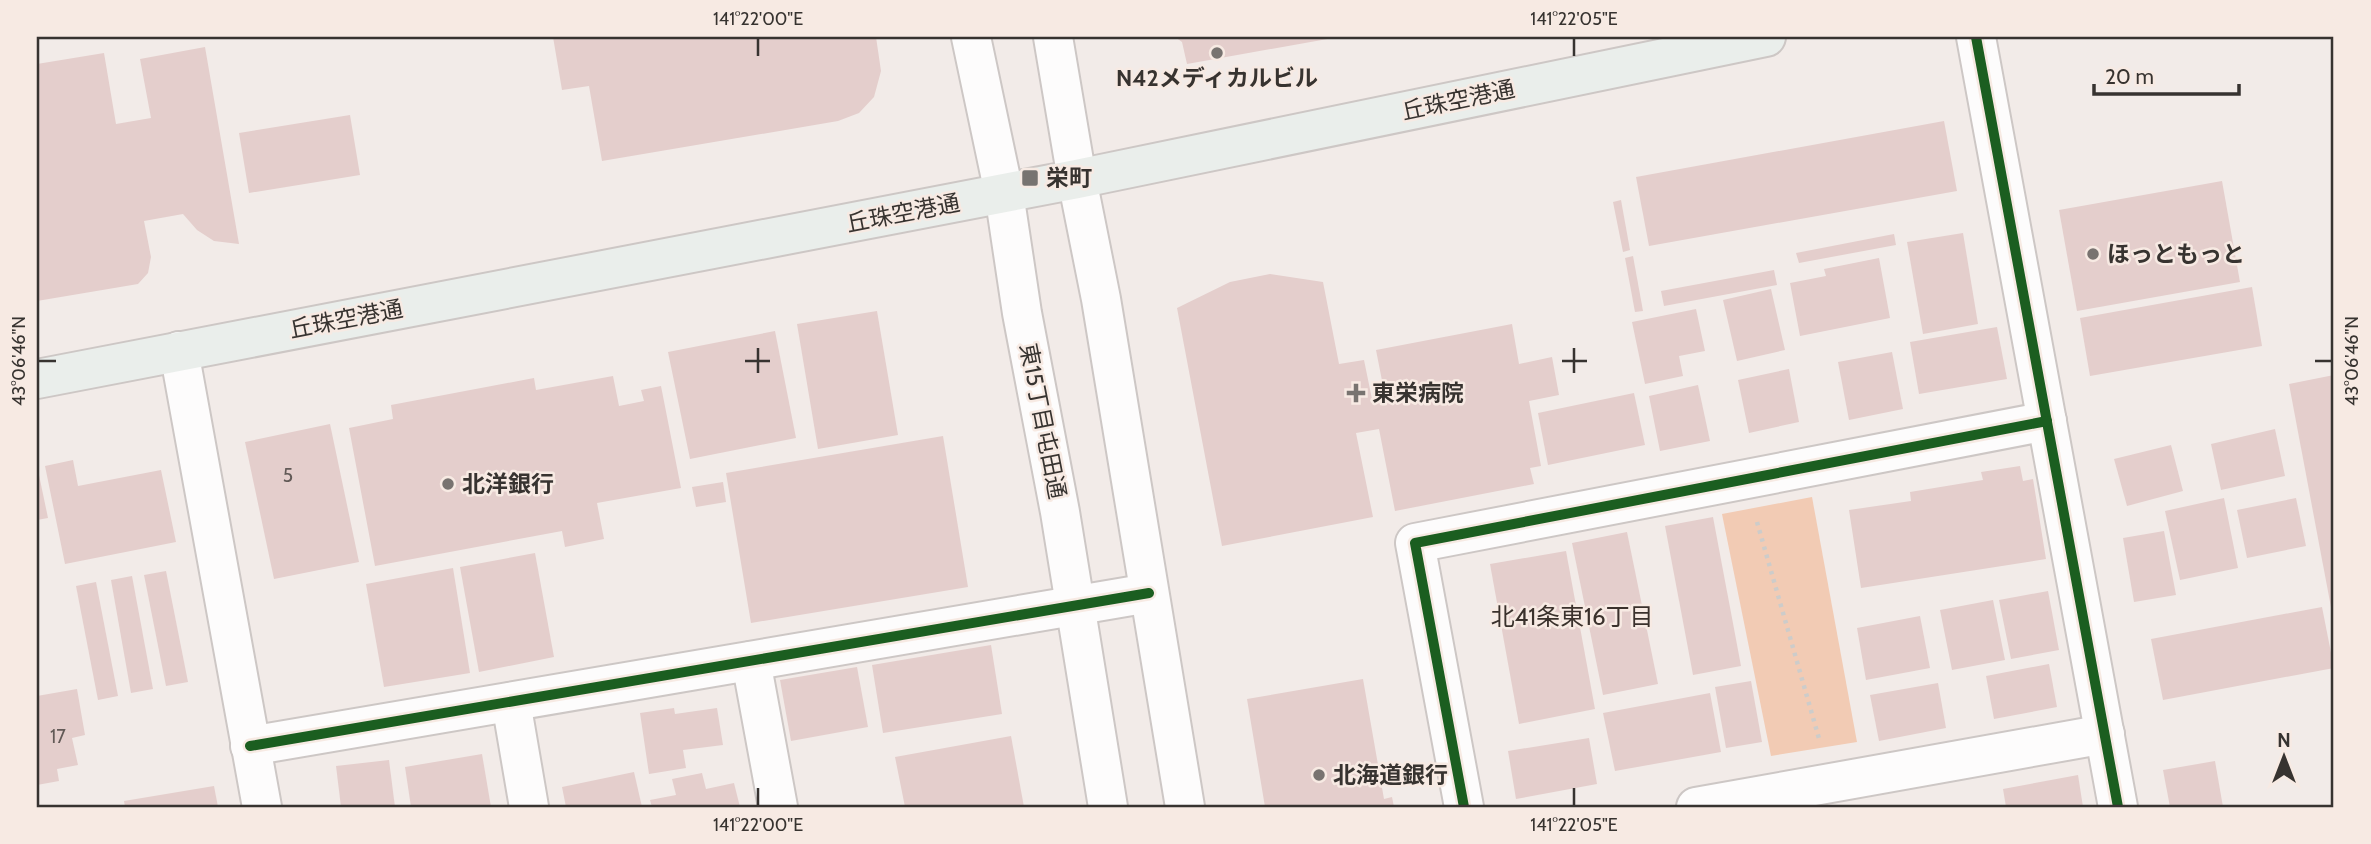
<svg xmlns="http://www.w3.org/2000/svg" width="2371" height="844" viewBox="0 0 2371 844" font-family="Cabin,'Noto Sans JP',sans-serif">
  <rect width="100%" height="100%" fill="#f2ebe8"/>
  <polygon fill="#f2cbb4" points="1812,497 1857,742 1771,756 1722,514"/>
  <g fill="#e4cecc">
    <polygon points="553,37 876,37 881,71 874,97 859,113 838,121 602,161 589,86 562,90"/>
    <polygon points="1175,37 1333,37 1333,38 1187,64 1182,42"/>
    <polygon points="205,47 239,244 214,241 197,230 183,214 144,221 151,257 148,273 138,284 37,301 37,64 104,53 116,124 151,118 140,59"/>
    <polygon points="350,115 360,175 249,193 239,133"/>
    <polygon points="1944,121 1957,191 1649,246 1636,177"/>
    <polygon points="2222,181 2240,282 2077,311 2059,210"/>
    <polygon points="1621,200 1630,250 1623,252 1613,202"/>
    <polygon points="1963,233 1978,324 1923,334 1907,242"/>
    <polygon points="1894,234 1896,245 1799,263 1796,253"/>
    <polygon points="1633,256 1643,311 1635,312 1625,258"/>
    <polygon points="1879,258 1890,318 1800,336 1790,283 1826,276 1824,269"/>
    <polygon points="1774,270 1777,285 1664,306 1661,291"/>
    <polygon points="1270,274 1323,282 1339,364 1364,360 1373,404 1386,401 1376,350 1512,324 1519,364 1552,357 1559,395 1529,401 1541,466 1530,468 1534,484 1395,511 1379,429 1356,433 1373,517 1222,546 1177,308 1230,282"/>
    <polygon points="2252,287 2262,346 2090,376 2080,318"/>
    <polygon points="1771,289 1785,350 1737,361 1723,300"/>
    <polygon points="1696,309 1705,351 1679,356 1683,376 1645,384 1632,322"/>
    <polygon points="877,311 898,435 818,449 797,324"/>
    <polygon points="1997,327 2007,379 1919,394 1910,342"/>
    <polygon points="775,331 796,438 690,459 668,352"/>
    <polygon points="1892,352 1903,409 1849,420 1838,362"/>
    <polygon points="1789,369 1799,422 1749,433 1738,380"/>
    <polygon points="2334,375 2334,618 2333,618 2289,384"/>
    <polygon points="613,376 619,406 644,401 641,390 661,386 681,488 597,503 604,539 565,547 562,531 375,566 349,428 393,419 391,405 534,378 536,390"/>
    <polygon points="1698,385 1710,441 1660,451 1649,396"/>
    <polygon points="1634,393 1645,445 1548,465 1538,413"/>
    <polygon points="330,424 359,562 274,579 245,442"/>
    <polygon points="2275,429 2285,476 2221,490 2211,444"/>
    <polygon points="943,436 968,587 751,623 726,473"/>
    <polygon points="2171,445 2183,491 2127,506 2114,459"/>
    <polygon points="73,460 78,486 161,470 176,542 65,564 45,466"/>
    <polygon points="2020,466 2023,481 2033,479 2046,559 1861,588 1849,510 1911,501 1910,492 1983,480 1981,472"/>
    <polygon points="39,475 48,518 37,520 37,476"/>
    <polygon points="723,482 726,502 696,507 692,487"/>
    <polygon points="2224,498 2238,568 2180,580 2165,511"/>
    <polygon points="2296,498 2306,546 2247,558 2237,510"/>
    <polygon points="1713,517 1741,666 1693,675 1665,526"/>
    <polygon points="2164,531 2176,595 2134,602 2123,538"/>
    <polygon points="1627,532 1658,684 1603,695 1572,543"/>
    <polygon points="1566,551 1595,709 1519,724 1490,564"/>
    <polygon points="535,553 554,657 479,672 460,567"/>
    <polygon points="453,568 470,673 384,687 366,584"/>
    <polygon points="166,571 188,682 166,686 144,575"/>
    <polygon points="132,576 153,689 131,693 111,580"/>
    <polygon points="96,582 118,696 98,700 76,586"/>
    <polygon points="2048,591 2059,650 2011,659 1999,600"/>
    <polygon points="1993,600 2005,660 1952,670 1940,610"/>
    <polygon points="2322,607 2334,668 2163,700 2151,639"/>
    <polygon points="1920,616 1930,668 1866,680 1857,628"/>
    <polygon points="991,645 1002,714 883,733 872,665"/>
    <polygon points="2049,664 2057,707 1994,719 1986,676"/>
    <polygon points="857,667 868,727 791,741 780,680"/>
    <polygon points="1363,679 1384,799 1392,797 1394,807 1265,807 1247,699"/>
    <polygon points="1751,681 1762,742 1726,748 1715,687"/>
    <polygon points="1938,683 1946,728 1879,741 1870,695"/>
    <polygon points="77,689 85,735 72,738 78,765 57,769 59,781 37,785 37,696"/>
    <polygon points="1710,693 1721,752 1615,771 1603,713"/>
    <polygon points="674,708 675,714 717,708 723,745 683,750 686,768 649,774 640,713"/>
    <polygon points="1011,736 1024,807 905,807 895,757"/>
    <polygon points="1589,738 1597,784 1516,799 1508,751"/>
    <polygon points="482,754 491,807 411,807 405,767"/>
    <polygon points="389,760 395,807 341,807 336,766"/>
    <polygon points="2215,761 2223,807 2170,807 2163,770"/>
    <polygon points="634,772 642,807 566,807 562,787"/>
    <polygon points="702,773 706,789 734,783 740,807 652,807 650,800 676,795 672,779"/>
    <polygon points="2078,775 2083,807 2006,807 2003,789"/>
    <polygon points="214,786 218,807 125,807 124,801"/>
  </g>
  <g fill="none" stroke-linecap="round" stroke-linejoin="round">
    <defs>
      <g id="minor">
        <polyline points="1976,37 2118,807"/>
        <polyline points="179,351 262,807"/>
        <polyline points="751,661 778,807"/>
        <polyline points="511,702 529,807"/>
        <polyline points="250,746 1149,593"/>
        <polyline points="1464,807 1415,543 2047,421"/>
        <polyline points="1696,807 2105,734"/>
      </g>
      <g id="tertiary">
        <polyline points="971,37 1004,193 1022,313 1060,512 1108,807"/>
        <polyline points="1053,37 1077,179 1101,299 1185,807"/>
      </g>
      <polyline id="secondary" points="37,379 1077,179 1766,37"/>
    </defs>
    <use href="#minor" stroke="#cdc7c5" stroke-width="42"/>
    <use href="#tertiary" stroke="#cdc7c5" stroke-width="42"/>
    <use href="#secondary" stroke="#cdc7c5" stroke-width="42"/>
    <polyline stroke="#cdccca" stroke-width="4.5" stroke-dasharray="3.5 5" stroke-linecap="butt" points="1757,522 1820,742"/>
    <use href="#minor" stroke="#fdfcfc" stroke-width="38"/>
    <use href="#tertiary" stroke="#fdfcfc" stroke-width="38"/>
    <use href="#secondary" stroke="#eaeeeb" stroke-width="38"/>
    <defs>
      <g id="cycleway">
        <polyline points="1976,37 2118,807"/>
        <polyline points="250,746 1149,593"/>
        <polyline points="1464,807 1415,543 2047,421"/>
      </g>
    </defs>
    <use href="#cycleway" stroke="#f7eae3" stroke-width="15"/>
    <use href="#cycleway" stroke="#1b5e20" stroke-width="10"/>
  </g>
  <path fill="none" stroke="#373330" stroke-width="2.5" d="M758,38V56M1574,38V56M758,348V373M1574,348V373M38,361H56M745,361H770M1562,361H1587M2315,361H2332M758,788V806M1574,788V806"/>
  <g fill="#787370" stroke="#f7eae3" stroke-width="2.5">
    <circle cx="1217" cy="53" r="7"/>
    <rect x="1021" y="169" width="18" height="18" rx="3.5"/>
    <circle cx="2093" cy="254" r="7"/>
    <path d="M1352.5 382.5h7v7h7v7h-7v7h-7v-7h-7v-7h7z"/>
    <circle cx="448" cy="484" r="7"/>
    <circle cx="1319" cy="775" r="7"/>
  </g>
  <g text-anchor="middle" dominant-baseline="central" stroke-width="5" stroke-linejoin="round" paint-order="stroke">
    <g font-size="19" fill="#625a57">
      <text x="288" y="475">5</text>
      <text x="58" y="736">17</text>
    </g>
    <g font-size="23" font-weight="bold" fill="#373330" stroke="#f7eae3" text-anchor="start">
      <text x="1217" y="78" text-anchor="middle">N42メディカルビル</text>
      <text x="1046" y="178">栄町</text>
      <text x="2107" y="254">ほっともっと</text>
      <text x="1372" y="393">東栄病院</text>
      <text x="462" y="484">北洋銀行</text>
      <text x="1333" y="775">北海道銀行</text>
    </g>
    <g font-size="23" fill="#373330" stroke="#f7eae3">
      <text transform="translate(1458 100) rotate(-12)">丘珠空港通</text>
      <text transform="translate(903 213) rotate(-11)">丘珠空港通</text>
      <text transform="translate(346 319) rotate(-11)">丘珠空港通</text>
      <text transform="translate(1043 421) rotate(79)">東15丁目屯田通</text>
    </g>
    <g font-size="24" fill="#3a312c" stroke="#f7eae3">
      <text x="1572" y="616">北41条東16丁目</text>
    </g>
  </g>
  <rect width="2371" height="844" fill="none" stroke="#f7eae3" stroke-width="77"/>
  <g transform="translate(2284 757)" stroke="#f7eae3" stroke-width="5" paint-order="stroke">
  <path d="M0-5L12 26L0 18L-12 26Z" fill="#373330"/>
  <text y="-10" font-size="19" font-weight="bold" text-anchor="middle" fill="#373330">N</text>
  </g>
  <path d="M2094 84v10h145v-10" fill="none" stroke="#373330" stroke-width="3.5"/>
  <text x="2105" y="84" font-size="21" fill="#373330" stroke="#f7eae3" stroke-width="5" paint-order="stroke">20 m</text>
  <rect x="38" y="38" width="2294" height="768" fill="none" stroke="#373330" stroke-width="2.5"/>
  <g font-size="18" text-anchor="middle" fill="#373330">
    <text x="758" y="25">141°22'00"E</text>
    <text x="1574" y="25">141°22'05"E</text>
    <text transform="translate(19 361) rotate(-90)" y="6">43°06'46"N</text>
    <text transform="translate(2352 361) rotate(-90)" y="6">43°06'46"N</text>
    <text x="758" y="831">141°22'00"E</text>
    <text x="1574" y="831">141°22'05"E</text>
  </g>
</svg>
